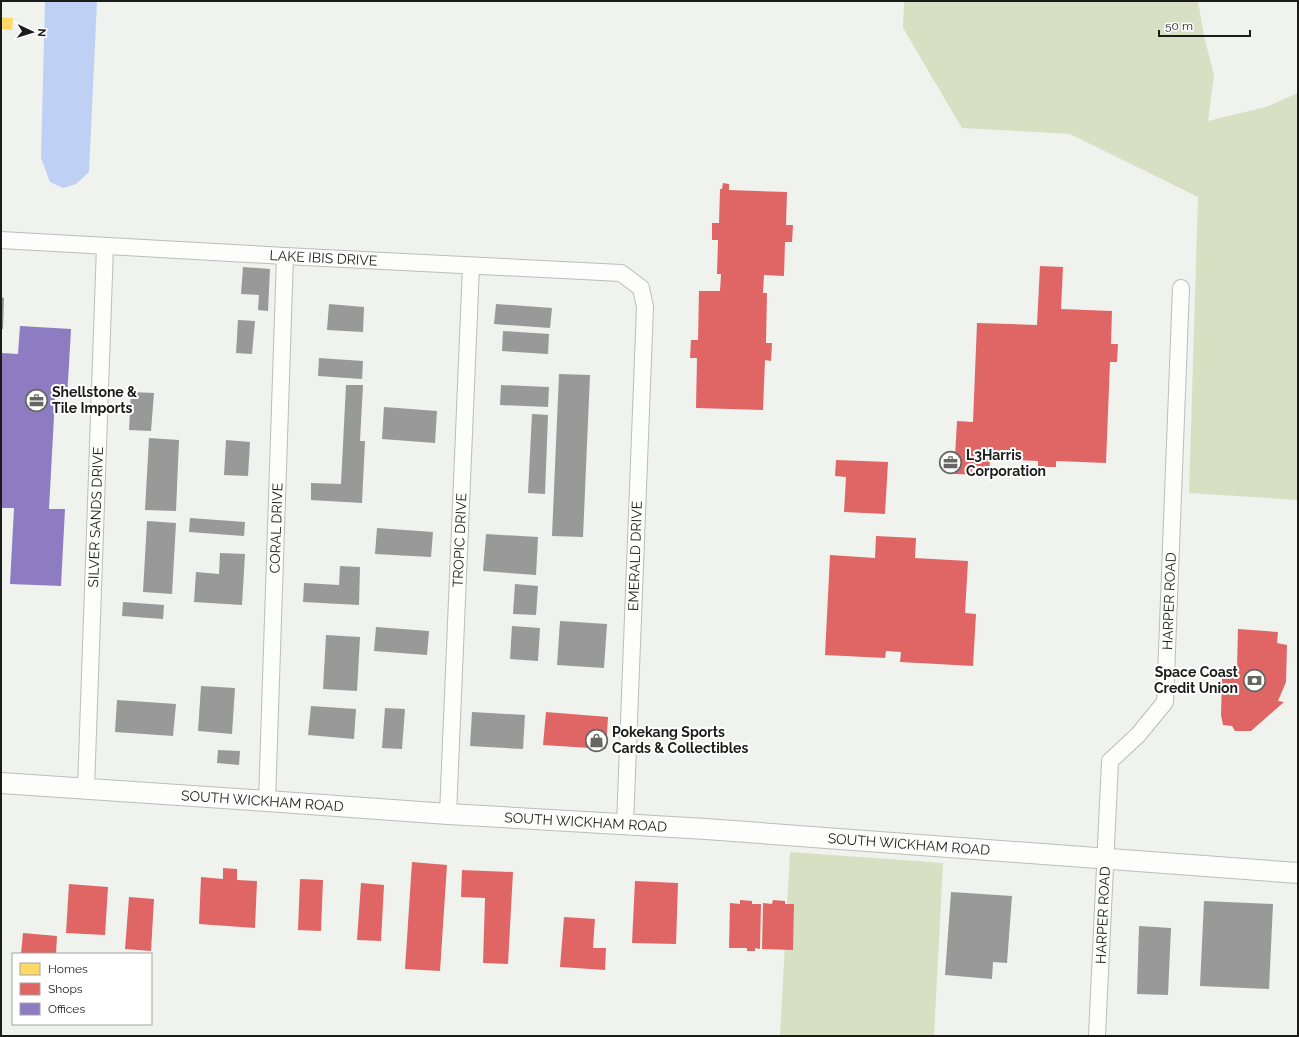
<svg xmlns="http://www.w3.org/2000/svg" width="1299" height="1037" viewBox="0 0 1299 1037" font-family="Raleway,sans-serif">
  <rect width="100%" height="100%" fill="#f0f2ee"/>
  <g fill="#d8e0c4">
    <polygon points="904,1 1198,1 1204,36 1214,75 1208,121 1266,107 1298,93 1298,500 1189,493 1198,197 1070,134 962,128 903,28"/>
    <polygon points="790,852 943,863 934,1036 780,1036"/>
  </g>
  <polygon fill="#bed0f4" points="45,1 97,1 89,172 76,184 63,188 50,182 41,158"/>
  <polygon fill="#ffd966" points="1,17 13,18 12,30 1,29"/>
  <g fill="#e06666">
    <polygon points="723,183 729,184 729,190 787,192 786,225 793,225 792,242 785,242 784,276 764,275 763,293 767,293 766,343 772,343 771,361 765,360 763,410 696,408 697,358 690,358 691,340 698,340 699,291 720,291 721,274 717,274 718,240 712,240 712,223 719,223 720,189 722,189"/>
    <polygon points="1040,266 1063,267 1061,309 1112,311 1111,344 1118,344 1117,362 1110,362 1106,463 1056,461 1056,467 1038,467 1038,461 990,459 989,475 954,474 957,421 973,422 977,323 1037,325"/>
    <polygon points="836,460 888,462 885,514 844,512 846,477 835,476"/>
    <polygon points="876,536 916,538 915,558 968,561 965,613 976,614 973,666 900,662 901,652 886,651 885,658 825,655 830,555 875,558"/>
    <polygon points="1238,629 1278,632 1277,643 1287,645 1286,682 1278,701 1284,702 1251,731 1235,731 1232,726 1223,725 1221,715 1222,679 1225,669 1237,669"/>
    <polygon points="546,712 608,717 606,749 543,745"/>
    <polygon points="412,862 447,865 440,971 405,969"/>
    <polygon points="223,868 237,869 237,880 257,881 255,928 199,924 201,877 223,879"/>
    <polygon points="462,870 513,872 508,964 483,963 485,898 461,897"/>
    <polygon points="300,879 323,880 321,931 298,930"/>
    <polygon points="635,881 678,883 676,944 632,943"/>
    <polygon points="361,883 384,885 381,941 357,940"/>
    <polygon points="69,884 108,887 105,935 66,933"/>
    <polygon points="129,897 154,899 151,951 125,949"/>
    <polygon points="740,900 752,901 752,904 761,904 760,949 755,948 755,951 747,951 747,948 729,948 730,903 740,904"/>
    <polygon points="773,900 785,901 785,904 794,904 793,950 762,949 763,903 772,904"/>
    <polygon points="564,917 595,919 593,948 606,948 605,970 560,967"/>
    <polygon points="23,933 57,936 56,954 21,954"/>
  </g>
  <polygon fill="#8e7cc3" points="20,326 71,329 67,399 55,398 49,509 65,509 61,586 10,584 14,508 1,508 1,353 18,354"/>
  <g fill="#999">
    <polygon points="243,267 270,269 268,311 258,310 259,295 241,294"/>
    <polygon points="1,297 4,298 3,329 1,329"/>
    <polygon points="329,304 364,307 363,332 327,330"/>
    <polygon points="496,304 552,308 550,328 494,324"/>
    <polygon points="238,320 255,321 252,354 236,353"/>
    <polygon points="503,331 549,334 548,354 502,351"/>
    <polygon points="319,358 363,361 362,379 318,376"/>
    <polygon points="559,374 590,375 583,537 552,536"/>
    <polygon points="346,385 363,385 360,441 365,441 362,503 311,500 311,483 341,484"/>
    <polygon points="501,385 549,387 548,407 500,405"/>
    <polygon points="131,392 154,393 151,431 129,430"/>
    <polygon points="384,407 437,411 435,443 382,439"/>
    <polygon points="532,414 548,415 545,494 528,493"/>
    <polygon points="149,438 179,440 176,511 145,510"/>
    <polygon points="226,440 250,442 248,476 224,475"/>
    <polygon points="190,518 245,522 244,536 189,532"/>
    <polygon points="147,521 176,523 172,594 143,592"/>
    <polygon points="377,528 433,532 431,557 375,554"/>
    <polygon points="486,534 538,537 536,575 483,571"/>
    <polygon points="220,553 245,554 242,605 194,602 196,572 219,574"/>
    <polygon points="340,566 360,567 359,605 303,602 304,583 339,585"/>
    <polygon points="515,584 538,586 536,615 513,614"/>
    <polygon points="123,602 164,605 163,619 122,616"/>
    <polygon points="560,621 607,624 604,668 557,665"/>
    <polygon points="512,626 540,628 538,661 510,659"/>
    <polygon points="376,627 429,631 427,655 374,651"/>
    <polygon points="326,635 360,637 357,691 323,689"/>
    <polygon points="201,686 235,688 232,734 198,731"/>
    <polygon points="117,700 176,704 173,736 115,732"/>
    <polygon points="311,706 356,709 354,739 308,735"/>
    <polygon points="385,708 405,709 402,749 382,748"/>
    <polygon points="472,712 525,715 523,749 470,746"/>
    <polygon points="218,750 240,751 239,765 217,763"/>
    <polygon points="951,892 1012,896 1007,963 993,962 992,979 945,975"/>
    <polygon points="1204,901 1273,904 1269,989 1200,986"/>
    <polygon points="1139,926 1171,928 1168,995 1137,994"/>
  </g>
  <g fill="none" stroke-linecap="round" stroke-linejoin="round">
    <defs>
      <g id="minor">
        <path id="s1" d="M1,240L285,256L621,273L641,288L645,307L625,824"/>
        <path id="s2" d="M86,789L105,246"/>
        <path id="s3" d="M267,801L285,256"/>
        <path id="s4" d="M448,814L471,266"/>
        <path id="s5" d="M1097,1036L1110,761L1138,735L1165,702L1181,288"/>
      </g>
      <g id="major">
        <path id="s6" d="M1,783L267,801L448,814L706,829L1298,873"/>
      </g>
    </defs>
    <use href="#minor" stroke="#bcbdba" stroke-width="18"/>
    <use href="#major" stroke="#bcbdba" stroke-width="22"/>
    <use href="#minor" stroke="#fdfdfc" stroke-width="16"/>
    <use href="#major" stroke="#fdfdfc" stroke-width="20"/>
  </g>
  <defs>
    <symbol id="office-ring" viewBox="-11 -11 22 22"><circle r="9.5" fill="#fff" stroke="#666764" stroke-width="1.5"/><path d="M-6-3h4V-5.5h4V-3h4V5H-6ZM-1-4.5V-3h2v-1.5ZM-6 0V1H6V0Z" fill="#666764"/></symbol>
    <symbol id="bank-ring" viewBox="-11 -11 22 22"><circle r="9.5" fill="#fff" stroke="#666764" stroke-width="1.5"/><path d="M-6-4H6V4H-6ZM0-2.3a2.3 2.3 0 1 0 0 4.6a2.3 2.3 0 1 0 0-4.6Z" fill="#666764"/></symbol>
    <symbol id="shop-ring" viewBox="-11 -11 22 22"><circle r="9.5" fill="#fff" stroke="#666764" stroke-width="1.5"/><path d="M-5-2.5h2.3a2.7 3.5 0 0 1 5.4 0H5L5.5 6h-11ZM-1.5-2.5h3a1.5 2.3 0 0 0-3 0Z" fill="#666764"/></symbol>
  </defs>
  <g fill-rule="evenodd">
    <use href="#office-ring" x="24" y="388" width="25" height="25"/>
    <use href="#office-ring" x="938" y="450" width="25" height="25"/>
    <use href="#bank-ring" x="1242" y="668" width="25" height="25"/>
    <use href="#shop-ring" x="584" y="728" width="25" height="25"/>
  </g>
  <g text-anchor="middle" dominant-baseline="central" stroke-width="4" stroke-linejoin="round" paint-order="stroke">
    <g font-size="14" fill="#1b1c1a" stroke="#fff">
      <text stroke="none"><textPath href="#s1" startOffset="323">LAKE IBIS DRIVE</textPath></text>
      <text stroke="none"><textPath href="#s2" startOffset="272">SILVER SANDS DRIVE</textPath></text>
      <text stroke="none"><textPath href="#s3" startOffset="273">CORAL DRIVE</textPath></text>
      <text stroke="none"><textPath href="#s4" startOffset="274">TROPIC DRIVE</textPath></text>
      <text transform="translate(635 556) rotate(-88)">EMERALD DRIVE</text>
      <text stroke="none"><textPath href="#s5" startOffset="457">HARPER ROAD</textPath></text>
      <text stroke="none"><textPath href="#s6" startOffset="262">SOUTH WICKHAM ROAD</textPath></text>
      <text stroke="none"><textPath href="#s6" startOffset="586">SOUTH WICKHAM ROAD</textPath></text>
      <text stroke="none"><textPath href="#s6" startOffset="910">SOUTH WICKHAM ROAD</textPath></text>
      <text stroke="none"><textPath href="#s5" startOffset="121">HARPER ROAD</textPath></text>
    </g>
    <g font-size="14" font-weight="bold" fill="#1b1c1a" stroke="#fff" text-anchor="start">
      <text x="52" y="392">Shellstone &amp;<tspan x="52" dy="16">Tile Imports</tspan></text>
      <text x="966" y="455">L3Harris<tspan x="966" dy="16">Corporation</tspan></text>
      <text x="1238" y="672" text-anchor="end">Space Coast<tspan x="1238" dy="16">Credit Union</tspan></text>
      <text x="612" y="732">Pokekang Sports<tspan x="612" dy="16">Cards &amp; Collectibles</tspan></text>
    </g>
  </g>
  <rect width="1299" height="1037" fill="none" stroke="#1b1c1a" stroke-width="4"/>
  <rect x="12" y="953" width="140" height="72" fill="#ffffff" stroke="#a4a4a3"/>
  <rect x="20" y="963" width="20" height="12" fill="#ffd966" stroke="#a4a4a3"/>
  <text x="48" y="973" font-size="12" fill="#1b1c1a">Homes</text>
  <rect x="20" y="983" width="20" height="12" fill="#e06666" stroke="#a4a4a3"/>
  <text x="48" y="993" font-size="12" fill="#1b1c1a">Shops</text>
  <rect x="20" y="1003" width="20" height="12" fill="#8e7cc3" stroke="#a4a4a3"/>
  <text x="48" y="1013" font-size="12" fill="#1b1c1a">Offices</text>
  <g transform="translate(32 32) rotate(94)" stroke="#ffffff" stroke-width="3" paint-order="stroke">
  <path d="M0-3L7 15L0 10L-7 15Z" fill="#1b1c1a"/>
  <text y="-6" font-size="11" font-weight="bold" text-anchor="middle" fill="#1b1c1a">N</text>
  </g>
  <path d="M1159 30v6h91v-6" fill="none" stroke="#1b1c1a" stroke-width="2"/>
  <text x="1165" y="30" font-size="12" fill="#1b1c1a" stroke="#ffffff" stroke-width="3" paint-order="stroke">50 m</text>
</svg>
